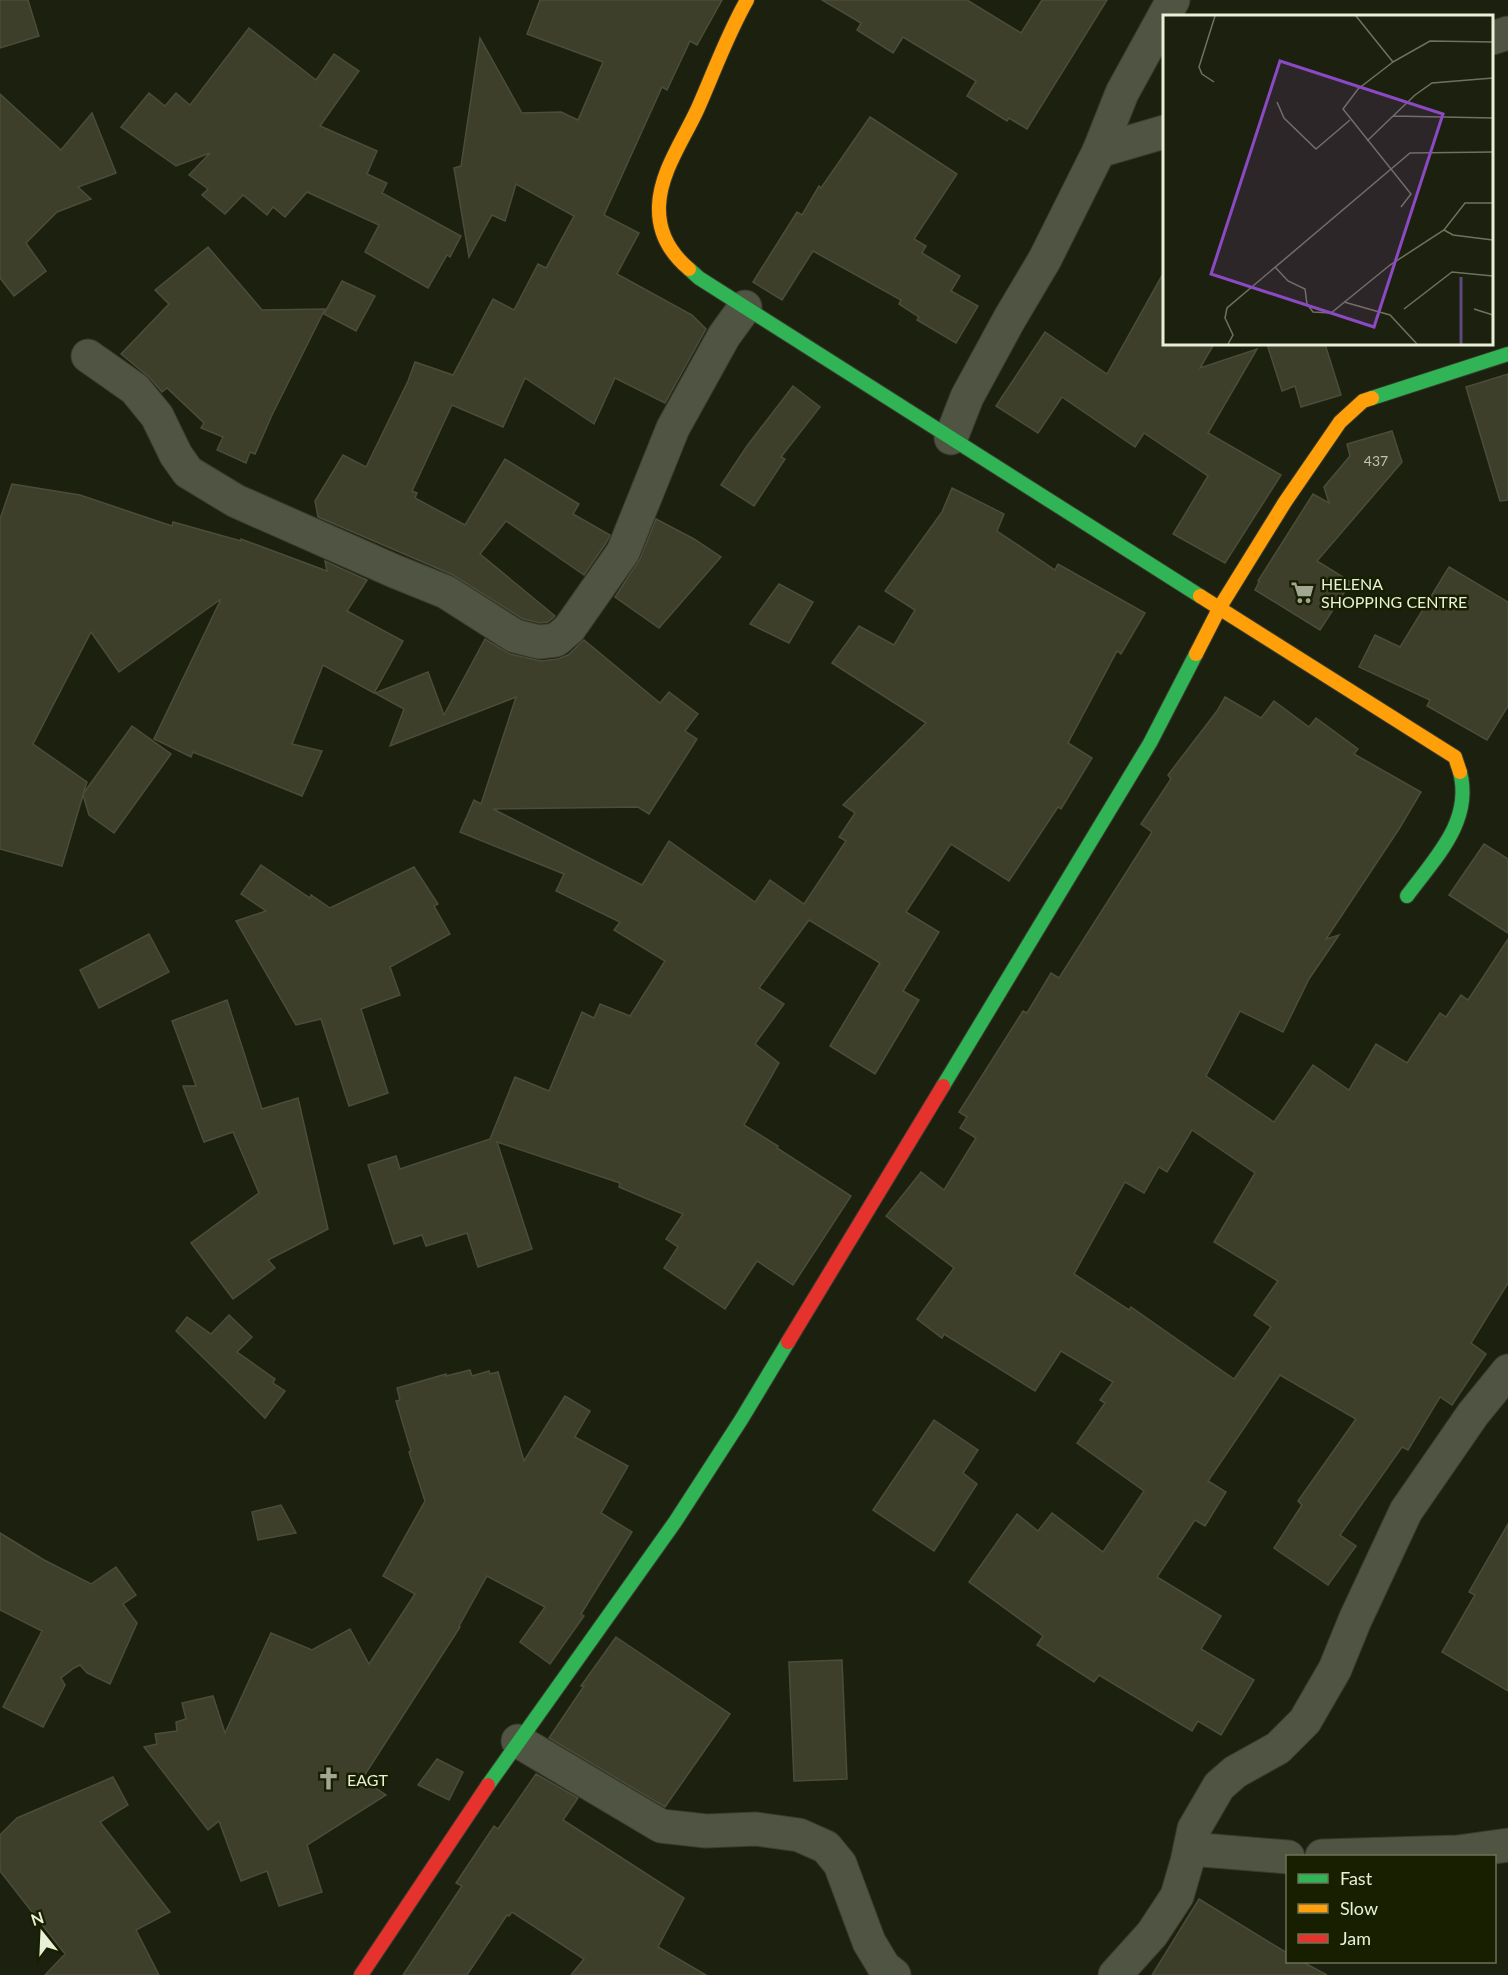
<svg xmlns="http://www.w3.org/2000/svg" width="1508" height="1975" viewBox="0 0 1508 1975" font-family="Lato,sans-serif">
  <rect width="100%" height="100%" fill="#1c200e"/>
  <g fill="#3e3f2a" stroke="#4b4d3a" stroke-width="1.5" fill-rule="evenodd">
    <polygon points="0,0 28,0 39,36 0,48"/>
    <polygon points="540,0 722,0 697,45 690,41 667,90 662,87 604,215 639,233 617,274 692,315 706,329 665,403 615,378 594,424 525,378 503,427 452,405 412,491 417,493 415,498 465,525 505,459 579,504 573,514 610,535 606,543 584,575 506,521 480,554 555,616 548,622 540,623 523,619 453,575 318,517 315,501 343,455 366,467 408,381 415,362 453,375 493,299 514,310 538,264 546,268 574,216 516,184 505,221 492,215 469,257 454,168 461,166 480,38 522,113 561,112 578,120 603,62 527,34"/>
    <polygon points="822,0 967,0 1021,33 1042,0 1107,0 1027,129 1009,118 1007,121 967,96 976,81 903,37 893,53 857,30 861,23"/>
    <polygon points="249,28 316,80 334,54 359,71 320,126 377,151 367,174 387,183 382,193 461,236 450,257 447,255 428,288 365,252 379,225 307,192 285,217 273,207 267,215 243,195 225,214 202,195 208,189 189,175 210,153 176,166 121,127 149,93 165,106 176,93 190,105"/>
    <polygon points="0,94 61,150 92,113 116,173 78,187 91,199 57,212 26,243 46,271 14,296 0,278"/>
    <polygon points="870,117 957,174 914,239 926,246 922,253 960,276 951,291 978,306 956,343 917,320 919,317 899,304 901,300 813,251 782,300 753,282 797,212 802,215 819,186 821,188"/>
    <polygon points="208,247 262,310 325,309 272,415 255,454 250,452 246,463 217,450 223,437 201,428 204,423 167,388 162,392 149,377 121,354 169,304 155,290"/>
    <polygon points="1164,272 1164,344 1214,344 1200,368 1257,349 1208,433 1281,475 1225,563 1173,534 1208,476 1144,433 1135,447 1062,397 1038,433 996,406 1045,332 1107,374"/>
    <polygon points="342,281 375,296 356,331 324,314"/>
    <polygon points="1267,344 1325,344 1341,395 1301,407 1295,386 1282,391"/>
    <polygon points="1508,374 1508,500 1500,501 1466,387"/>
    <polygon points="793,386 820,407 781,457 785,459 754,506 721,485 747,446"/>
    <polygon points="1392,431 1402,462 1317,561 1351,582 1320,630 1255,590 1259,582 1258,581 1313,494 1329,503 1324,487 1350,456 1347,444"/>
    <polygon points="12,484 80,495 172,526 173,522 241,541 241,539 327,571 325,561 367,580 347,611 403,641 374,693 323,665 292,744 322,751 302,796 193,752 191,757 154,739 221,599 119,672 91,632 33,744 87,782 83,794 132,726 171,754 114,833 89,815 83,795 62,866 0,849 0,519"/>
    <polygon points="952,488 1004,514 997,531 1055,570 1058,564 1145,613 1121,654 1117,651 1068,743 1092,758 1061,809 1058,807 1009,881 951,844 906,912 939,932 903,991 919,1000 875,1074 830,1046 880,963 809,920 759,988 784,1004 755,1044 779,1063 744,1125 778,1146 777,1148 851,1196 793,1285 757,1261 725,1309 664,1268 678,1247 666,1239 683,1214 619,1187 620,1183 497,1142 532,1249 478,1267 467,1233 426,1246 422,1235 394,1244 368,1165 396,1156 400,1169 490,1139 515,1077 549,1091 582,1012 594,1018 600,1004 630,1016 665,961 614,930 620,922 556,891 564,874 460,832 474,800 481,804 516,697 390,746 404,709 375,693 428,672 444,715 485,639 510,654 541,661 558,659 568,655 584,640 660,703 669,692 698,714 685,731 697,739 649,814 638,807 493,809 642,885 669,841 755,902 770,880 804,904 846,841 839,837 855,813 843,805 926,723 832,663 859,626 894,645 915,610 885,591 942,512"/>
    <polygon points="656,519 694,539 721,557 659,628 615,597 640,559"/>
    <polygon points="1449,567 1508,602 1508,706 1487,740 1427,706 1430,700 1359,667 1375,635 1400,647"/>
    <polygon points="779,584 813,602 789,643 750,624"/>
    <path d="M1225,697L1261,718L1274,701L1309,727L1316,718L1358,749L1354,754L1421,792L1399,829L1326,939L1339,935L1309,979L1283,1032L1240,1011L1206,1076L1274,1122L1313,1065L1349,1090L1376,1044L1407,1063L1440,1013L1446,1017L1461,995L1468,1000L1508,939V1283L1471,1343L1486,1354L1452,1405L1440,1397L1408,1450L1402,1447L1340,1535L1356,1546L1328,1585L1274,1548L1302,1505L1298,1501L1356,1419L1280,1375L1208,1481L1226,1492L1205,1526L1195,1520L1157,1577L1221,1616L1201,1649L1254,1680L1221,1735L1198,1721L1192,1731L1099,1675L1094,1682L1037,1645L1043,1636L969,1582L1017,1514L1038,1531L1052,1513L1103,1552L1144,1491L1077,1443L1105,1403L1100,1400L1113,1382L1061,1351L1035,1391L944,1334L942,1338L917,1319L954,1268L886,1216L921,1172L944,1190L976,1138L960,1128L967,1117L959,1112L1023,1011L1027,1013L1051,973L1059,978L1152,832L1141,824L1171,779L1168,775L1217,711ZM1192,1130L1255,1173L1214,1242L1278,1281L1254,1315L1271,1327L1234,1379L1131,1307L1129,1310L1074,1274L1125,1182L1144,1193L1159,1167L1167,1172Z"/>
    <polygon points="1484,844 1508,859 1508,933 1449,895"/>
    <polygon points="261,865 310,898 311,895 330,908 414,867 438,904 434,906 450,934 390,967 400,995 361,1009 388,1093 349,1106 321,1019 296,1025 236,921 266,911 241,894"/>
    <polygon points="149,934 169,972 99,1008 80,970"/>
    <polygon points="227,1000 262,1109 298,1098 328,1229 268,1260 275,1268 233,1299 191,1243 259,1193 233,1132 204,1142 183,1086 196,1086 172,1021"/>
    <polygon points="229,1315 252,1337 237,1352 275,1379 273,1383 285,1391 265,1418 176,1331 187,1317 211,1334"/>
    <polygon points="470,1370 472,1376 489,1371 490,1374 498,1372 524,1461 565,1396 590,1411 575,1437 628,1466 601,1513 632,1532 581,1614 584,1616 550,1664 520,1642 545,1607 487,1576 459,1626 460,1627 362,1779 386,1795 307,1845 322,1892 279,1906 267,1871 241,1881 219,1821 208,1830 144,1747 157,1744 155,1734 177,1731 176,1722 186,1719 182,1703 213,1696 225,1733 271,1633 312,1650 350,1629 369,1664 415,1594 383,1576 425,1501 409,1452 411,1451 396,1401 400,1400 397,1388 446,1374 446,1376"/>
    <polygon points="934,1420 978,1450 963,1473 977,1484 934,1551 873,1510"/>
    <polygon points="281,1505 296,1533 258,1540 252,1512"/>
    <polygon points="1508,1524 1508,1691 1442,1652 1475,1595 1469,1592"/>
    <polygon points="0,1533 44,1560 91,1584 116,1567 136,1595 123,1604 137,1623 110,1684 87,1673 80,1665 74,1668 61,1678 65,1685 43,1727 3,1707 42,1631 0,1610"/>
    <polygon points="616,1637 730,1714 665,1807 549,1738 584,1686 581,1686"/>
    <polygon points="842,1660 847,1779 794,1781 789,1662"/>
    <polygon points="437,1759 463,1772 449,1800 418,1785"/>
    <polygon points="536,1774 578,1798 563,1820 684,1898 658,1947 706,1975 571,1975 584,1959 512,1912 509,1916 507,1915 467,1975 403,1975 462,1886 456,1883 494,1826 498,1829"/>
    <polygon points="113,1777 128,1805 100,1822 170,1912 136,1930 159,1975 45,1975 65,1954 0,1871 0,1835 17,1818"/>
    <polygon points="1199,1899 1287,1953 1287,1962 1303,1962 1327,1975 1152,1975"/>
  </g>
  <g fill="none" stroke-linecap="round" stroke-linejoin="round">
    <defs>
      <g id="street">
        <polyline points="1492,38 1508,33"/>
        <polyline points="1099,151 1164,132"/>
        <polyline points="88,356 135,389 157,416 176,455 188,472 236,501 394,571 446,592 515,636 539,642 556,640 569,629 623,552 673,428 724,336 745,307"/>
        <polyline points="951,438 967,397 1010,318 1045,259 1099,151 1122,93 1173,0"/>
        <polyline points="518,1741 661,1826 706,1831 756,1829 799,1835 826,1847 840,1864 869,1942 884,1967 894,1975"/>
        <polyline points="1190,1849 1288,1857"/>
        <polyline points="1322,1856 1458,1852 1508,1845"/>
        <polyline points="1115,1975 1152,1934 1177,1896 1187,1862 1194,1829 1219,1786 1235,1772 1278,1748 1305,1721 1335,1669 1355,1620 1406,1511 1473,1414 1508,1371"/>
      </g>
      <g id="fast">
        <polyline points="689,269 699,278 1200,596"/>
        <polyline points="1372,398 1508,354"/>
        <path d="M1407,896C1434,859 1473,822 1460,772"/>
        <polyline points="943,1086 1150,743 1196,654"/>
        <polyline points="488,1785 675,1522 741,1420 788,1342"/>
      </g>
      <g id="slow">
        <path d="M689,269C670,253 658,232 659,206C660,172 684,139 698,108C714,72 727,35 747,0"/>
        <polyline points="1200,596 1455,757 1460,772"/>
        <polyline points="1196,654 1220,607 1285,502 1340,422 1363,401 1372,398"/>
      </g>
      <g id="jam">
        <polyline points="788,1342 943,1086"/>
        <polyline points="361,1975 488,1785"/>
      </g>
    </defs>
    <use href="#street" stroke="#393c2e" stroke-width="35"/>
    <use href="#fast" stroke="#393c2e" stroke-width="16"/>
    <use href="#slow" stroke="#393c2e" stroke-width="16"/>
    <use href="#jam" stroke="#393c2e" stroke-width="16"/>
    <use href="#street" stroke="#505443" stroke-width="33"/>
    <use href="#fast" stroke="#30b455" stroke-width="14"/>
    <use href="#slow" stroke="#ff9f0a" stroke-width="14"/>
    <use href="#jam" stroke="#e5322d" stroke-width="14"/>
  </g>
  <defs>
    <symbol id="supermarket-bare" viewBox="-9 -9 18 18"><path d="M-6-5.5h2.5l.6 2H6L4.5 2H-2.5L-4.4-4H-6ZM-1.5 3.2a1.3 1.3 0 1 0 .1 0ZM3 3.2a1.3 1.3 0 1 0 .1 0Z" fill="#a1a791" stroke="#171f00" stroke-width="2.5" paint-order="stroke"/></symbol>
    <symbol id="church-bare" viewBox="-9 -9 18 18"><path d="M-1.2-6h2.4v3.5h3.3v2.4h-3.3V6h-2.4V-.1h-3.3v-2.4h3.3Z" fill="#a1a791" stroke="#171f00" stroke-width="2.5" paint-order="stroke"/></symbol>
  </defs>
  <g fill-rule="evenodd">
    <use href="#supermarket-bare" x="1286" y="576" width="33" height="33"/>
    <use href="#church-bare" x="312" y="1762" width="33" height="33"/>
  </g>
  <g text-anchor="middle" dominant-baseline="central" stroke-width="5" stroke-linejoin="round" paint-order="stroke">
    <g font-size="14" fill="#bec4ac">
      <text x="1376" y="460">437</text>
    </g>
    <g font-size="16" fill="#e8f0d7" stroke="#171f00" text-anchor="start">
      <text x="1321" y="583">HELENA<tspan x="1321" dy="18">SHOPPING CENTRE</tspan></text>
      <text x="347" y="1779">EAGT</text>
    </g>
  </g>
  <g transform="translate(1163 15)">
    <rect width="330" height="330" fill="#1c200e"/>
    <path fill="none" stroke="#5e497c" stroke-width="3" d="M298,329V262"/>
    <path fill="none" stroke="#6e735e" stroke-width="1.5" d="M193,1L230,47L267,26L330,27M230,47L195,74L180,94L248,179L238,192M51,67L39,59L36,52L52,1M114,87L121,103L153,134L187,105M230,101L330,103M204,126L252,80L269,68L330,63M281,215L290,220L330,225M112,252L125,266L142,274L144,289L150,297L168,298L227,250L281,215L302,188H330M181,287L227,300L254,329M241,294L289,257L330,261M311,294L330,300M65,329L70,320L62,303L64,293L247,138L330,137"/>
    <path fill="#8b49c3" fill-opacity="0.15" stroke="#8b49c3" stroke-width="3" d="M117,46L280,99L211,312L48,259Z"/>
    <rect width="330" height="330" fill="none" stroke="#e8f0d7" stroke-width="3"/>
  </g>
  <rect x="1286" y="1855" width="210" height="108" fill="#171f00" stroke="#6b7356" stroke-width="1.5"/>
  <rect x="1298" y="1874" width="30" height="9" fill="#30b455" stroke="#6b7356" stroke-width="1.5"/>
  <text x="1340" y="1885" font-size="18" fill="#e8f0d7">Fast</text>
  <rect x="1298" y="1904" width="30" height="9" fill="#ff9f0a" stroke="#6b7356" stroke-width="1.5"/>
  <text x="1340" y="1915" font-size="18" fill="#e8f0d7">Slow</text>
  <rect x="1298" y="1934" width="30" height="9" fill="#e5322d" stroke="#6b7356" stroke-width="1.5"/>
  <text x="1340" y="1945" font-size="18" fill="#e8f0d7">Jam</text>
  <g transform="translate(42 1933) rotate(342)" stroke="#171f00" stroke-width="4.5" paint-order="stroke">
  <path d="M0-4.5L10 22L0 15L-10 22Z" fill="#e8f0d7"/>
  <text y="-9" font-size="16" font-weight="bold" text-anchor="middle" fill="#e8f0d7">N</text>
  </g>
</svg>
